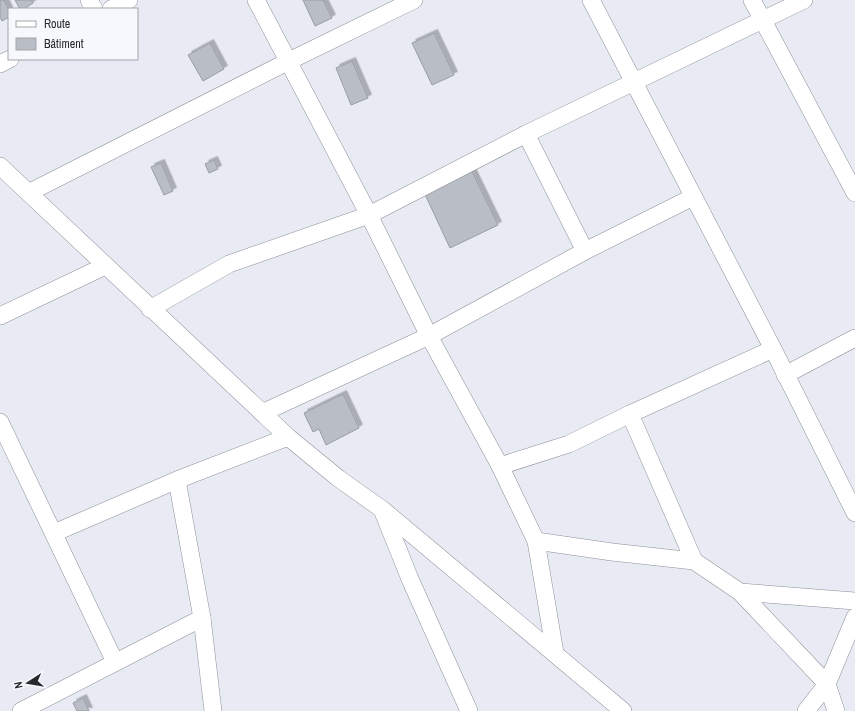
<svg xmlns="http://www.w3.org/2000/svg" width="855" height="711" viewBox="0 0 855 711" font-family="'Archivo Narrow',sans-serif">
  <defs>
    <filter id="shadow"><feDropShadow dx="3.5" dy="-3.5" stdDeviation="0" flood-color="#0004"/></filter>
  </defs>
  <rect width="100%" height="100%" fill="#e8ebf4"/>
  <g fill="#b9bdc5" stroke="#999ca4" filter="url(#shadow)">
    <polygon points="0,0 4,0 9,10 9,17 2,21 0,17"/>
    <polygon points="15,0 31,0 33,3 24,9 20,9"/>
    <polygon points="303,0 323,0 332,18 315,26"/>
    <polygon points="434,33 454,75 432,85 412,43"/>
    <polygon points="210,43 224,69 203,81 188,55"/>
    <polygon points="352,61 368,98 351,105 336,68"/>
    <polygon points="214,160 218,169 209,173 205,164"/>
    <polygon points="161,163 173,191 164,195 151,167"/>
    <polygon points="469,165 498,225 450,248 422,188"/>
    <polygon points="343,394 359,428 326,445 319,429 313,432 304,413"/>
    <polygon points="83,698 89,711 77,711 73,703"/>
  </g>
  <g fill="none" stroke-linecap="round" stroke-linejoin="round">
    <defs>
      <g id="street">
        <polyline points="89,0 94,9"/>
        <polyline points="256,0 369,215 429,336 500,466 536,541 555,653"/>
        <polyline points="591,0 773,349 855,513"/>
        <polyline points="752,0 855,193"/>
        <polyline points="111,9 129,0"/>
        <polyline points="0,64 10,59"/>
        <polyline points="526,134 585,251"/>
        <polyline points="0,166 288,437 338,478 383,510 623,711"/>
        <polyline points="30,192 289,61 414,0"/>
        <polyline points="150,309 229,264 369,215 526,134 804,0"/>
        <polyline points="0,316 105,266"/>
        <polyline points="785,375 855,338"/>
        <polyline points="262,413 429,336 585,251 693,197"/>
        <polyline points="630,414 694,561"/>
        <polyline points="0,422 115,662"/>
        <polyline points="500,466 569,444 630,414 773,349"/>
        <polyline points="177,480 202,618 213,711"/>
        <polyline points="383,512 410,579 469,711"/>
        <polyline points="54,533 177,480 288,437"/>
        <polyline points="536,541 612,552 694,561 740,592 855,601"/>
        <polyline points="740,592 827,684 836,711"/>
        <polyline points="21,711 202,618"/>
        <polyline points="806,711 827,684 855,617"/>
      </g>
    </defs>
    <use href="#street" stroke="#8d9098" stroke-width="18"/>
    <use href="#street" stroke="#fff" stroke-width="17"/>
  </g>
  <rect x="8" y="8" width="130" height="52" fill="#f6f8fe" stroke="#a3a5aa"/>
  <rect x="16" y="21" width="20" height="6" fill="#ffffff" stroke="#a3a5aa"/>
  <text x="44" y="28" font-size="12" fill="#27282c">Route</text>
  <rect x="16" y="38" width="20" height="12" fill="#b9bdc5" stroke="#a3a5aa"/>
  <text x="44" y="48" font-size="12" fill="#27282c">Bâtiment</text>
  <g transform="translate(28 683) rotate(258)" stroke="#f6f8fe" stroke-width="3" paint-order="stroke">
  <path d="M0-3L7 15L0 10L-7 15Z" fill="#27282c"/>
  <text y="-6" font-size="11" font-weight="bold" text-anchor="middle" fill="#27282c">N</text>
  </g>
</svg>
